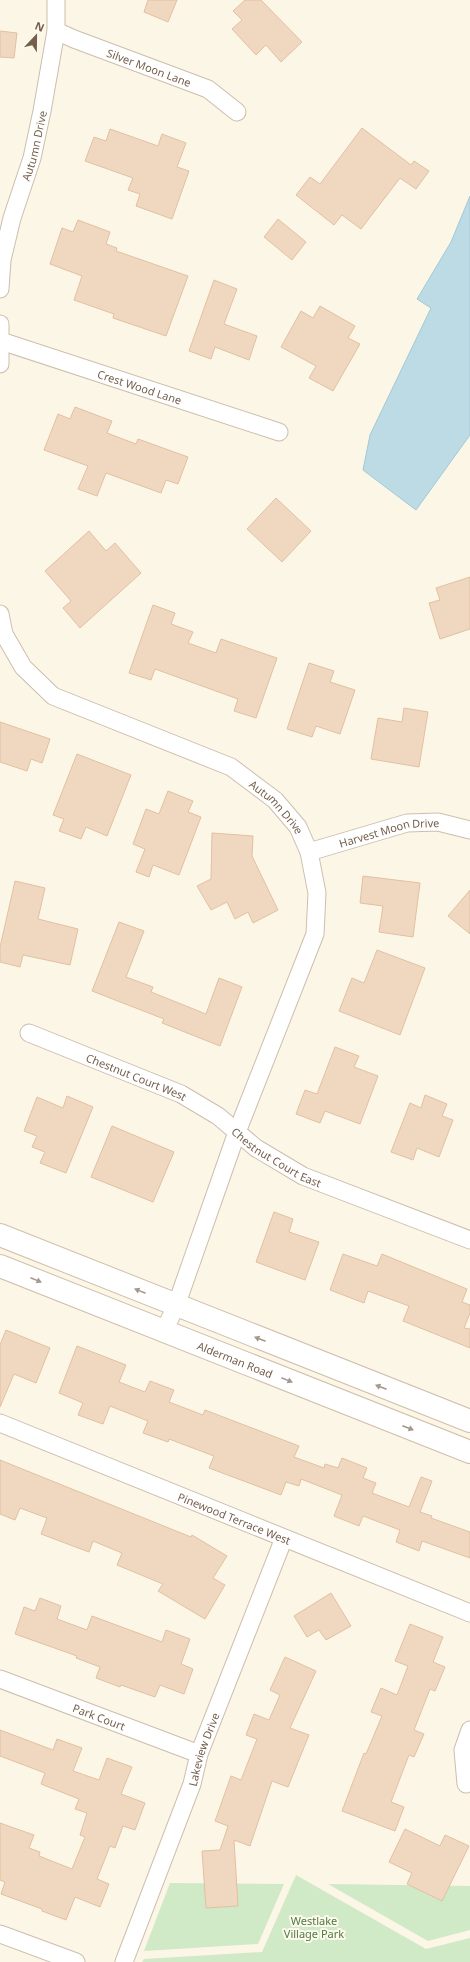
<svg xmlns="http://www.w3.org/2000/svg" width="470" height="1962" viewBox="0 0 470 1962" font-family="'Noto Sans',sans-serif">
  <rect width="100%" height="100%" fill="#fcf6e7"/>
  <g fill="#d0e9c6">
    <polygon points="296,1875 426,1949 470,1938 470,1962 142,1962 144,1959 262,1952"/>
    <polygon points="170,1883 284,1884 258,1944 144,1951"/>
    <polygon points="328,1884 470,1886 470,1930 428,1941"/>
  </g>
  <polygon fill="#bcdbe5" stroke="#a2c9d6" points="470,196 470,435 416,510 363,470 370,435 431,308 417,299 451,242"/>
  <g fill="#f0d8c0" stroke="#e2c0a0">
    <polygon points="148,0 177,0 168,22 144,12"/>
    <polygon points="245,0 261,0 302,42 281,62 266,45 256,55 232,29 242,20 233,11"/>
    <polygon points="0,31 17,33 14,58 0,57"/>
    <polygon points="362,128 411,165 414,161 429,171 416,189 400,178 361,229 342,215 334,225 296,195 310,177 320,184"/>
    <polygon points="110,129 158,146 162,134 186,143 177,167 189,171 172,219 136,206 140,194 128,190 133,178 85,161 94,137 106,141"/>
    <polygon points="278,219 306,242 292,260 264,237"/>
    <polygon points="78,220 110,232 106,244 117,248 116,251 188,276 166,336 113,318 114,314 74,300 82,276 50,264 62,228 73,232"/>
    <polygon points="214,280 237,289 224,324 257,336 249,360 215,347 211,359 189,351"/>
    <polygon points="320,306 355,326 348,338 360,344 333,391 309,378 316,366 281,347 301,311 313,318"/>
    <polygon points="75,407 112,421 107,433 136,444 138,439 188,457 178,484 166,480 161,493 106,473 97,496 78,489 88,466 44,450 58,414 70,419"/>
    <polygon points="276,498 311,531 282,562 247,529"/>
    <polygon points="89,531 106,551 115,543 141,573 80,628 63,608 71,601 45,571"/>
    <polygon points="470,577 470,629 440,639 429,603 440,600 436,588"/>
    <polygon points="153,605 175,613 171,624 193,632 188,643 216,653 221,639 277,658 256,718 234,711 238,699 155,669 151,680 129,673"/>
    <polygon points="309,663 334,671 330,682 355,690 340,734 316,726 312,737 287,729"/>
    <polygon points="404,708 428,712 419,767 371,759 378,718 402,722"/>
    <polygon points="0,722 50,739 42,763 31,759 27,771 0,762"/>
    <polygon points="77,754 131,775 107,836 86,827 81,839 59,831 64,819 53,815"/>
    <polygon points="168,791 193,801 188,812 201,817 179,875 153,865 149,877 136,872 145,849 133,844 146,809 159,814"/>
    <polygon points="212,833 253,836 252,856 278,910 253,923 248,912 235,919 227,902 211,910 197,886 211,879"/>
    <polygon points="363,876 420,883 413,937 379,932 383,906 360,903"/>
    <polygon points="15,881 45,888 38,919 78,929 70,965 23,955 20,967 0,962 0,947"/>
    <polygon points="470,890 470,934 448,916"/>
    <polygon points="119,922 144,931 126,977 153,987 151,992 206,1014 219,978 242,987 220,1046 162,1023 164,1019 92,991"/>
    <polygon points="377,950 425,968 400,1035 339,1011 352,978 364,983"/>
    <polygon points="335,1047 359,1056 354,1067 378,1076 360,1124 325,1111 320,1123 296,1114 305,1090 317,1094"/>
    <polygon points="425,1095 447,1104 442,1116 453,1120 439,1157 417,1148 413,1160 391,1152 410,1103 421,1108"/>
    <polygon points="67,1096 93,1107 66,1173 40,1163 45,1152 32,1147 37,1136 24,1131 37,1097 63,1108"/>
    <polygon points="112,1126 174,1152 153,1202 91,1177"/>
    <polygon points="274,1212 293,1219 289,1232 319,1242 305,1280 256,1262"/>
    <polygon points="343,1254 377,1266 382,1254 467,1289 462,1302 470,1305 470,1313 464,1328 470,1329 470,1348 403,1321 409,1306 368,1291 364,1303 330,1290"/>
    <polygon points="6,1330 50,1348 36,1383 14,1374 0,1407 0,1345"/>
    <polygon points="77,1346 126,1365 119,1382 145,1392 150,1381 174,1390 169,1402 203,1415 205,1410 299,1446 294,1457 324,1468 325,1464 338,1468 342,1458 367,1468 363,1478 376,1483 372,1493 409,1507 421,1477 432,1481 420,1512 432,1516 431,1518 470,1532 470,1558 422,1541 419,1551 396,1542 400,1530 363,1516 359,1526 334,1516 342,1495 301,1479 299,1486 286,1482 281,1495 209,1468 214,1456 169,1439 168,1442 143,1433 148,1421 110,1406 103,1424 78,1415 83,1403 59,1393"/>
    <polygon points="0,1460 191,1537 192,1535 227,1556 213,1578 225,1585 205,1619 158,1591 163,1584 117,1565 122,1553 93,1541 89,1552 41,1534 47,1518 20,1508 15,1520 0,1514"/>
    <polygon points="331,1593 351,1626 326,1640 319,1630 307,1637 294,1616"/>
    <polygon points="40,1598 61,1606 57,1619 87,1630 92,1616 162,1642 166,1630 190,1639 181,1664 193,1669 184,1694 160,1685 155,1697 121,1685 120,1687 96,1678 100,1667 76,1658 77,1656 15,1634 24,1607 35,1611"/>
    <polygon points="410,1624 443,1637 433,1662 445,1667 435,1691 430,1689 414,1730 424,1734 414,1757 409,1755 391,1802 404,1807 395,1831 342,1811 364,1753 366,1754 382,1716 371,1712 381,1688 397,1695 408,1666 395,1661"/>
    <polygon points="285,1657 316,1671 290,1728 309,1735 288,1787 272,1781 250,1846 234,1840 238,1906 206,1908 202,1851 220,1850 228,1826 215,1821 231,1776 241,1780 257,1739 246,1735 254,1714 269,1720 280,1695 270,1690"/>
    <polygon points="0,1730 53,1750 57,1739 82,1748 73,1771 99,1780 107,1758 132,1767 121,1794 145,1803 135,1830 123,1826 115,1848 110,1846 97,1879 109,1884 100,1907 75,1897 66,1920 42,1911 42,1909 1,1894 5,1882 0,1880 0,1823 34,1835 29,1848 40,1852 39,1856 72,1869 85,1837 80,1835 87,1813 75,1809 79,1799 41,1784 45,1773 0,1756"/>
    <polygon points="405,1829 440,1846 445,1835 469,1846 442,1901 407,1884 412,1873 389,1862"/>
  </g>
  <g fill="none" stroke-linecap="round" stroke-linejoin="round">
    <defs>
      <g id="minor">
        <path id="s1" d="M56,31L74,39L208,89L237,112"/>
        <path id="s2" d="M0,289L2,260L12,218L32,158L42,111L56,31V0"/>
        <polyline points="0,324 0,364"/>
        <path id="s3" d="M1,341L279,432"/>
        <path id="s4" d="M0,614L4,634L23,667L53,696L231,767L275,800L298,827L309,852L317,893L315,934L237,1132L176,1306L164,1331"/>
        <path id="s5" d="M309,852L407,823L438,822L470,830"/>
        <path id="s6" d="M29,1033L181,1094L218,1116L256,1148L303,1176L470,1240"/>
        <path id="s7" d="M0,1423L470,1613"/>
        <path id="s8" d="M0,1679L199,1754"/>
        <polyline points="466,1784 463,1750 470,1730"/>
        <polyline points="0,1934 76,1962"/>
        <path id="s9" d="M124,1962L192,1784L199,1754L284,1538"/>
      </g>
      <g id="secondary">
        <polyline points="0,1235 470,1421"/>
        <path id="s10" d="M0,1266L470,1452"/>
      </g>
    </defs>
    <use href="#minor" stroke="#cdbead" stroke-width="19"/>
    <use href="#secondary" stroke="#d0bfab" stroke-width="24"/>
    <use href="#minor" stroke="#fff" stroke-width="17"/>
    <use href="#secondary" stroke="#fff" stroke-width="22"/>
  </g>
  <defs><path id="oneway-solid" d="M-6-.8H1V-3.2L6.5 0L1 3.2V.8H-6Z"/></defs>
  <g fill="#a5978b">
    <use href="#oneway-solid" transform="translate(36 1280) rotate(22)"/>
    <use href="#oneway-solid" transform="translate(140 1291) rotate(-158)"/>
    <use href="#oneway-solid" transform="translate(260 1339) rotate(-159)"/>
    <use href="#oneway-solid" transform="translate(287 1380) rotate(22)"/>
    <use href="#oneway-solid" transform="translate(381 1387) rotate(-159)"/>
    <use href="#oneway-solid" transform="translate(408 1428) rotate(21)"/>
  </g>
  <g text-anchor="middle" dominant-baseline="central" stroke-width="4" stroke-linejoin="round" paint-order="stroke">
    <g font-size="11" fill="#755f4c" stroke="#fef9ed">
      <text stroke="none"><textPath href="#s1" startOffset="100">Silver Moon Lane</textPath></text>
      <text stroke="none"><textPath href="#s2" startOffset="148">Autumn Drive</textPath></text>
      <text stroke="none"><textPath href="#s3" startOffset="146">Crest Wood Lane</textPath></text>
      <text stroke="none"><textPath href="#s4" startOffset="353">Autumn Drive</textPath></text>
      <text stroke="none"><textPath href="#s5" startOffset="83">Harvest Moon Drive</textPath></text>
      <text stroke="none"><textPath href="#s6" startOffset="116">Chestnut Court West</textPath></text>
      <text stroke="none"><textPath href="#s6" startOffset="279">Chestnut Court East</textPath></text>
      <text stroke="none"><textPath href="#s10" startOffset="253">Alderman Road</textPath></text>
      <text stroke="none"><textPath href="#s7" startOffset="253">Pinewood Terrace West</textPath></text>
      <text stroke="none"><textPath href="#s8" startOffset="106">Park Court</textPath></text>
      <text stroke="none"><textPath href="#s9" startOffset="227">Lakeview Drive</textPath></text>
    </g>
    <g font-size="11" fill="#4f7a44" stroke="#fef9ed">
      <text x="314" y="1920">Westlake<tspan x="314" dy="13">Village Park</tspan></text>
    </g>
  </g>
  <g transform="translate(36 36) rotate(22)" stroke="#fef9ed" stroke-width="3" paint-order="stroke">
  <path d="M0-3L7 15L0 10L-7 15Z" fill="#755f4c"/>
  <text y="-6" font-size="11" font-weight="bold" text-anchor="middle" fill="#755f4c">N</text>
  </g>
</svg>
